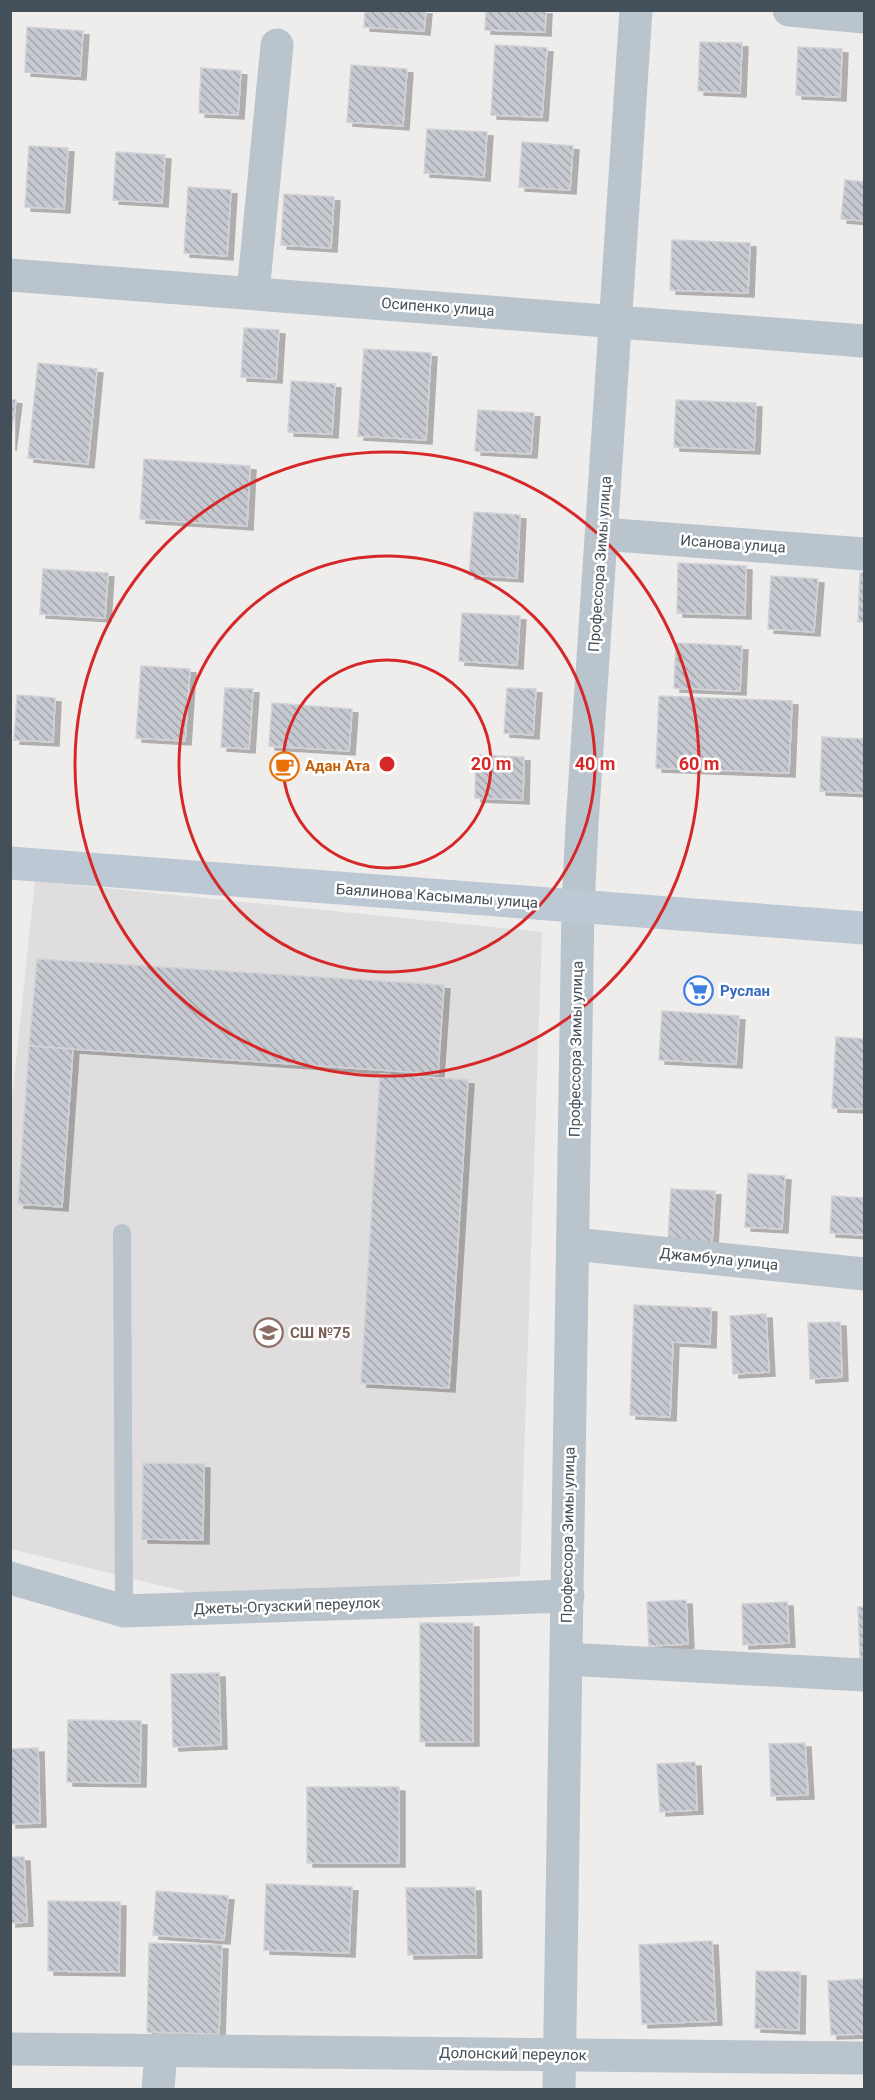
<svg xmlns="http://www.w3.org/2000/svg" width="875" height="2100" viewBox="0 0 875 2100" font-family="Roboto,sans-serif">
  <defs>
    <pattern id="building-back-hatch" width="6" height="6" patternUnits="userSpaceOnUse" patternTransform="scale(1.5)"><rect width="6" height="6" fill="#c6c9cf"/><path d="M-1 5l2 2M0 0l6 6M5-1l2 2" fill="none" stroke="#a2a6ab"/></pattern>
    <filter id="shadow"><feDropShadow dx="6" dy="4" stdDeviation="0" flood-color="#0004"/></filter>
  </defs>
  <rect width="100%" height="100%" fill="#efecec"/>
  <polygon fill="#e0ddde" points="35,881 542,932 520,1576 224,1601 11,1549 10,1118"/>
  <g fill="url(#building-back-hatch)" stroke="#d0d2d8" stroke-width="1.5" filter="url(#shadow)">
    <polygon points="365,10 426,10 424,31 364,27"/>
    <polygon points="486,10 546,10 545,32 485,30"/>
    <polygon points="27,27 83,31 80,76 25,72"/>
    <polygon points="700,42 742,43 740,93 698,91"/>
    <polygon points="495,45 547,48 542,117 491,115"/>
    <polygon points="798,47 842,49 840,97 796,95"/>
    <polygon points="351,65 407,69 403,126 347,122"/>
    <polygon points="201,68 241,71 238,115 199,113"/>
    <polygon points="427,129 487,132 484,177 424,173"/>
    <polygon points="522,142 573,146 570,190 519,187"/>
    <polygon points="29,146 68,148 64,209 25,207"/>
    <polygon points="116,152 165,155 162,203 113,200"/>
    <polygon points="845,180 864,182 864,221 841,219"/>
    <polygon points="188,187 231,190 227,256 184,253"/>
    <polygon points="284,194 334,197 331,248 281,245"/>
    <polygon points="672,240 750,243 748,293 670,290"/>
    <polygon points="244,328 279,330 276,379 241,377"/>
    <polygon points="364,349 431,353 426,440 358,436"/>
    <polygon points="38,363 97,369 88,464 28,458"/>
    <polygon points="291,381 335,384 332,434 288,432"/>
    <polygon points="10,399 16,400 10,447"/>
    <polygon points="676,400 756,403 754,450 674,447"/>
    <polygon points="478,410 534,413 531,454 475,451"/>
    <polygon points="144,459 250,466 247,526 140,519"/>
    <polygon points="474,512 520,515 517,578 469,575"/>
    <polygon points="678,563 746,566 745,615 677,613"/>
    <polygon points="43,569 108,573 105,618 40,614"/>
    <polygon points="860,573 864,573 864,622 858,622"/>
    <polygon points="771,576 818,579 814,632 768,629"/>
    <polygon points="462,613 520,616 517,665 459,661"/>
    <polygon points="676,643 742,646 740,691 674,688"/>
    <polygon points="141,666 190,669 185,741 136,738"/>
    <polygon points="225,688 253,689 249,749 221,747"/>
    <polygon points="507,688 536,689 533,735 504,733"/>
    <polygon points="17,695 55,698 53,742 14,740"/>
    <polygon points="659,696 792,701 789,773 656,768"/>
    <polygon points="272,703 352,709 349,751 269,746"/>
    <polygon points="822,737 864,739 864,793 820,791"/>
    <polygon points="476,755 524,757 523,800 475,798"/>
    <polygon points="37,959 444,985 438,1074 29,1046"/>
    <polygon points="662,1011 739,1016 736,1064 659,1060"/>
    <polygon points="836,1037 864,1039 864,1109 832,1108"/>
    <polygon points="29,1046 73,1049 62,1207 18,1204"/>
    <polygon points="380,1074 468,1080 449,1388 361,1383"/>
    <polygon points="748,1174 785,1176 782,1229 745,1227"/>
    <polygon points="671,1189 715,1191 712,1242 668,1240"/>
    <polygon points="832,1196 864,1198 864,1235 830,1233"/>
    <polygon points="634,1305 711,1308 710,1344 673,1342 670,1417 630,1415"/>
    <polygon points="766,1314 769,1372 733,1374 730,1316"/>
    <polygon points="840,1322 842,1377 810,1379 808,1323"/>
    <polygon points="143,1463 204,1464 203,1540 142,1539"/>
    <polygon points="686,1600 688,1644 649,1646 647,1602"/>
    <polygon points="787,1602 789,1643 743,1645 742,1604"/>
    <polygon points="858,1607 864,1607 864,1659 860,1659"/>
    <rect x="420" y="1623" width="53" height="119"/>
    <polygon points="219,1673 221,1745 173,1747 171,1674"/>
    <polygon points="68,1720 141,1721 140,1783 67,1782"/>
    <polygon points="805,1743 808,1795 771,1796 769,1744"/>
    <polygon points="38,1748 40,1823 10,1824 10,1749"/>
    <polygon points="695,1762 697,1810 660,1812 657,1764"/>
    <rect x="307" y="1787" width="92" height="76"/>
    <polygon points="10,1857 24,1857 27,1922 10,1923"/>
    <polygon points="266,1884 352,1887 349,1953 264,1950"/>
    <polygon points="475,1887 476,1954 408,1955 406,1888"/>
    <polygon points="156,1891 228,1896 224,1940 153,1935"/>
    <polygon points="48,1901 120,1902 119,1972 48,1971"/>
    <polygon points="712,1941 716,2021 642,2024 639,1945"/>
    <polygon points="149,1943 222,1945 219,2034 147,2032"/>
    <polygon points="756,1971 800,1972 799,2030 755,2028"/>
    <polygon points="864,1979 864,2034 831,2035 828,1981"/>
  </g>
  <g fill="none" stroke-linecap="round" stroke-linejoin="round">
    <polyline stroke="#bac4cc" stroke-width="18" points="122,1233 124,1611"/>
    <g stroke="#bac4cc" stroke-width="33">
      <polyline points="789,10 864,17"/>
      <polyline points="10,275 864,341"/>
      <polyline points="253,293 277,45"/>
      <polyline points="602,534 864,554"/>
      <polyline points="573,1244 864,1274"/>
      <polyline points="10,1578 124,1611 568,1596"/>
      <polyline points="566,1659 864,1675"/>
      <polyline points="10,2049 864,2058"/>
      <polyline points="158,2090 161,2051"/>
      <polyline points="559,2090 578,906 582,824 636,10"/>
    </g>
    <polyline stroke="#bcc8d4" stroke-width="33" points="10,863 864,928"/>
  </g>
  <g fill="none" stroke="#d62828" stroke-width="3">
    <circle cx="387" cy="764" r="104"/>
    <circle cx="387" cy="764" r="208"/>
    <circle cx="387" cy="764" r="312"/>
  </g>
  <defs>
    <symbol id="cafe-ring" viewBox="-11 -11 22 22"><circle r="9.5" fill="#fff" stroke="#e8710a" stroke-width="1.5"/><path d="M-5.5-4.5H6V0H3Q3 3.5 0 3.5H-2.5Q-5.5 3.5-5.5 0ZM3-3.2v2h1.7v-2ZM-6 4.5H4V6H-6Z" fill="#e8710a"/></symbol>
    <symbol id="supermarket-ring" viewBox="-11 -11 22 22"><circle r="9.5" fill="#fff" stroke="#3f7fe0" stroke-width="1.5"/><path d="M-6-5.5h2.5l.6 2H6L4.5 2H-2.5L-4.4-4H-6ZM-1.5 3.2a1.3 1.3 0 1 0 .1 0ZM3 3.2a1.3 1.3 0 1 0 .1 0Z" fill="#3f7fe0"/></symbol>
    <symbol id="school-ring" viewBox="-11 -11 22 22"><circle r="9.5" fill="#fff" stroke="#8d6e63" stroke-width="1.5"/><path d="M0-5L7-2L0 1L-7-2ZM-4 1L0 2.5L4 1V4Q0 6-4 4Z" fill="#8d6e63"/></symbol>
  </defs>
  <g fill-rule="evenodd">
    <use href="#cafe-ring" x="268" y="750" width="33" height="33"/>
    <use href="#supermarket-ring" x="682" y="974" width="33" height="33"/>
    <use href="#school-ring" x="252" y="1316" width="33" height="33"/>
  </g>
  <g text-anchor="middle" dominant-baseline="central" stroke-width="5" stroke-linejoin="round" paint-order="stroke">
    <g font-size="15" fill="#445059" stroke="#fff">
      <text transform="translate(438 307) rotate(4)">Осипенко улица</text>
      <text transform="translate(733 544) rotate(4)">Исанова улица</text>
      <text transform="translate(600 564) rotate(-86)">Профессора Зимы улица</text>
      <text transform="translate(437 896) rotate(4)">Баялинова Касымалы улица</text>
      <text transform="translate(576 1049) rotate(-89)">Профессора Зимы улица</text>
      <text transform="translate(719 1259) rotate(6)">Джамбула улица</text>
      <text transform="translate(568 1535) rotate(-89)">Профессора Зимы улица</text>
      <text transform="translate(287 1606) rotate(-2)">Джеты-Огузский переулок</text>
      <text transform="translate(513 2054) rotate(1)">Долонский переулок</text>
    </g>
    <g font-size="15" font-weight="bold" fill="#c56008" stroke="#fff" text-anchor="start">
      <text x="305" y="766">Адан Ата</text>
    </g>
    <g font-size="15" font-weight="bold" fill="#366cbe" stroke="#fff" text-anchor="start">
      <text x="720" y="991">Руслан</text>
    </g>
    <g font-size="15" font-weight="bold" fill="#785e54" stroke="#fff" text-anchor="start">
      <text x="290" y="1333">СШ №75</text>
    </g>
  </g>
  <circle cx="387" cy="764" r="9" fill="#d62828" stroke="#fff" stroke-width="3"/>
  <g font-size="18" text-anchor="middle" font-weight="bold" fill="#d62828" stroke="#fff" stroke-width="5" stroke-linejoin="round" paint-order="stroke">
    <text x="491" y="770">20 m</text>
    <text x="595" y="770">40 m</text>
    <text x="699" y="770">60 m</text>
  </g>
  <rect width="875" height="2100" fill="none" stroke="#445059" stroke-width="24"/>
</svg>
